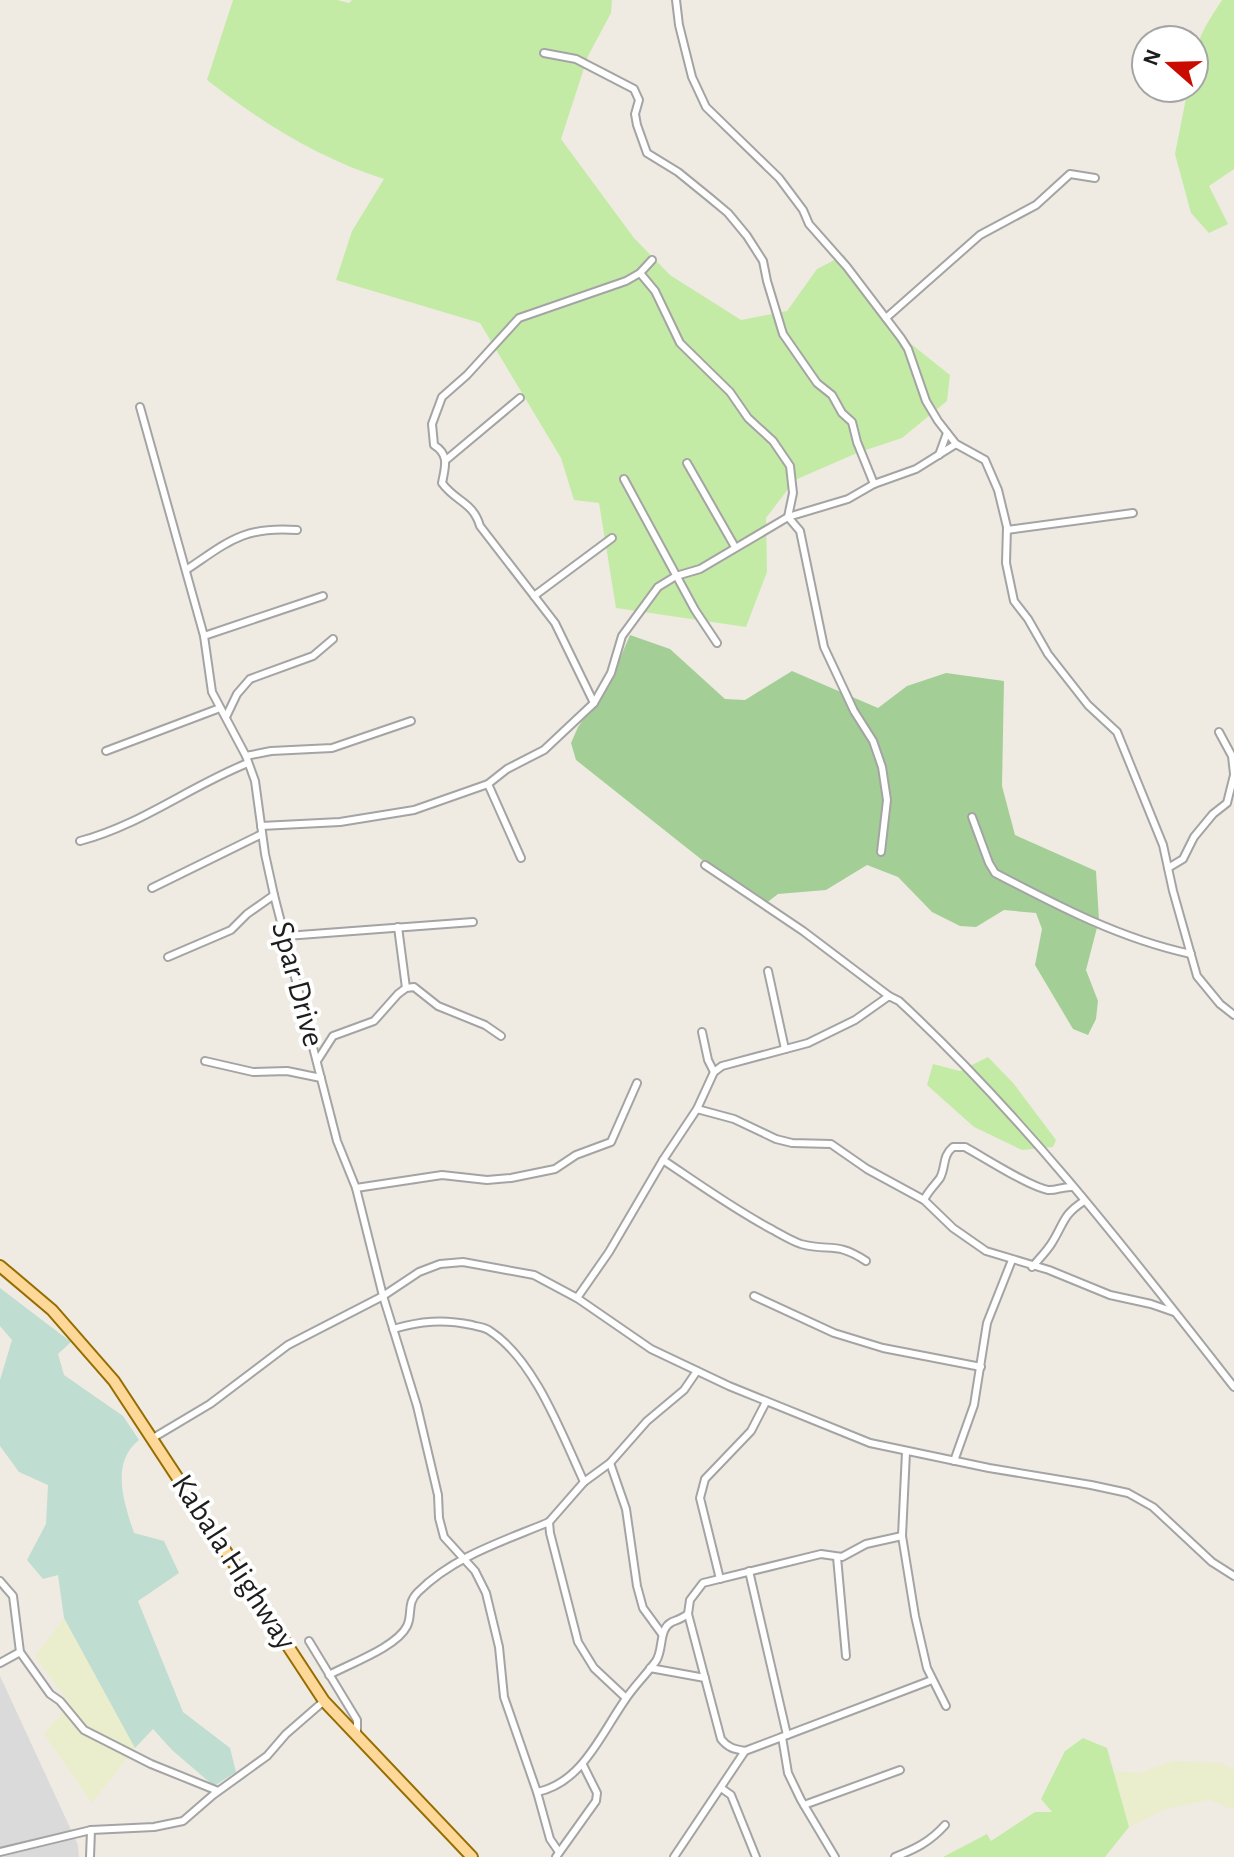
<svg xmlns="http://www.w3.org/2000/svg" width="1234" height="1857" viewBox="0 0 1234 1857" font-family="'Alegreya Sans',sans-serif">
  <rect width="100%" height="100%" fill="#efebe2"/>
  <polygon fill="#dbdada" points="0,1676 78,1845 79,1857 0,1857"/>
  <g fill="#eaeecd">
    <polygon points="64,1618 135,1748 92,1803 44,1734 70,1704 35,1656"/>
    <polygon points="1175,1761 1221,1763 1234,1770 1234,1810 1209,1800 1165,1809 1129,1827 1114,1771 1142,1773 1154,1767"/>
  </g>
  <g fill="#c4eba6">
    <path d="M233,0H337L349,3L352,0H612L611,13L588,56L561,139L634,238L670,275L741,320L787,311L817,269L844,255L901,336L950,375L947,401L902,438L857,453L795,480L766,518L767,572L746,627L616,608L599,503L574,500L561,458L480,323L336,280L352,231L384,179C318,158 261,122 207,80Z"/>
    <path d="M1222,0H1234V169L1209,186L1228,224L1209,233L1191,213L1175,154L1188,88H1194C1194,43 1198,37 1222,0Z"/>
    <polygon points="988,1057 1014,1084 1056,1140 1053,1147 1022,1150 974,1127 927,1085 933,1064 960,1071"/>
    <polygon points="1083,1738 1107,1748 1129,1827 1105,1857 943,1857 987,1834 991,1841 1035,1812 1052,1812 1041,1799 1065,1751"/>
  </g>
  <polygon fill="#a3cf96" points="630,635 670,649 725,699 745,700 792,671 878,708 907,686 946,673 1004,681 1002,786 1015,835 1096,871 1099,920 1086,970 1098,1001 1096,1019 1088,1035 1073,1029 1035,965 1042,929 1036,913 1004,910 976,927 960,926 932,912 898,877 867,865 826,890 778,894 765,904 750,898 576,760 571,743 578,727 609,684"/>
  <path fill="#bfddd1" d="M0,1288L71,1342L58,1354L64,1375L123,1416L139,1440C110,1463 124,1503 134,1533L164,1541L179,1573L138,1601L183,1712L230,1748L236,1772L214,1786L172,1750L153,1729L135,1748L64,1618L58,1575L43,1579L27,1560L46,1524L48,1485L19,1472L0,1446V1380L12,1340L0,1326Z"/>
  <g fill="none" stroke-linecap="round" stroke-linejoin="round">
    <defs>
      <g id="minor">
        <polyline points="676,0 679,25 692,77 706,107 779,178 803,210 809,224 847,267 901,338 908,349 926,401 938,421 956,444 985,460 998,490 1007,527 1006,563 1014,601 1028,619 1048,654 1088,705 1117,732 1163,845 1173,891 1197,976 1220,1004 1234,1015"/>
        <polyline points="544,53 576,59 634,89 639,100 635,114 637,125 647,153 678,172 710,198 728,213 747,236 763,261 767,281 783,334 817,383 832,395 842,413 852,422 857,442 874,484"/>
        <polyline points="640,273 655,291 680,343 730,392 748,418 773,441 790,466 793,493 788,517 800,531 824,647 854,711 873,741 882,767 887,800 881,852"/>
        <polyline points="886,318 980,235 1036,205 1070,174 1095,178"/>
        <polyline points="140,407 204,636 212,692 246,756 255,781 265,854 274,895 337,1141 356,1188 383,1296 417,1406 438,1495 439,1518 444,1537 475,1571 486,1593 499,1647 504,1697 537,1792 550,1839 559,1852"/>
        <polyline points="939,455 947,433"/>
        <polyline points="446,460 520,398"/>
        <polyline points="687,463 735,547"/>
        <polyline points="624,479 695,610 717,643"/>
        <polyline points="1007,530 1133,513"/>
        <path d="M186,570C228,542 243,526 297,530"/>
        <polyline points="534,596 612,538"/>
        <polyline points="204,636 323,596"/>
        <path d="M594,703L555,623L480,526C473,502 456,502 442,483C445,467 450,455 434,445L432,424L442,397L467,375L519,318L626,281L640,273L652,260"/>
        <polyline points="226,717 237,694 250,679 313,656 333,639"/>
        <polyline points="1219,732 1232,756 1234,774"/>
        <polyline points="106,751 220,708"/>
        <polyline points="246,756 271,751 332,748 411,721"/>
        <polyline points="488,784 521,858"/>
        <path d="M972,817L989,863L995,873C1058,906 1121,939 1191,954"/>
        <polyline points="261,826 340,822 414,810 488,784 507,769 544,750 594,703 611,673 622,636 658,587 676,576 700,569 788,517 848,499 874,484 916,469 956,444"/>
        <path d="M80,841C141,825 190,786 248,763"/>
        <polyline points="705,865 803,931 889,996"/>
        <polyline points="1168,868 1183,859 1194,837 1213,814 1227,803 1234,775"/>
        <polyline points="152,888 262,834"/>
        <polyline points="398,927 406,988"/>
        <polyline points="286,936 473,922"/>
        <polyline points="168,957 231,930 247,914 274,895"/>
        <polyline points="768,971 785,1049"/>
        <polyline points="702,1032 708,1060 714,1072"/>
        <polyline points="205,1061 253,1072 287,1071 321,1078"/>
        <polyline points="317,1061 333,1036 374,1021 398,994 406,988 414,987 438,1006 485,1025 501,1036"/>
        <polyline points="697,1109 734,1119 776,1139 792,1143 831,1144 867,1169 924,1200 953,1228 986,1251 1049,1270 1110,1295 1151,1304 1174,1312"/>
        <path d="M663,1160C699,1184 735,1210 773,1230C782,1235 792,1241 801,1244C830,1252 836,1241 866,1261"/>
        <polyline points="356,1188 442,1175 487,1180 511,1178 555,1169 576,1155 611,1142 637,1083"/>
        <path d="M924,1200C928,1191 935,1185 940,1178C946,1167 942,1156 953,1147H965C985,1158 1028,1186 1048,1190C1056,1191 1063,1186 1073,1187"/>
        <path d="M1032,1267C1039,1259 1048,1250 1053,1241C1065,1221 1063,1215 1084,1201"/>
        <polyline points="754,1296 834,1333 883,1348 981,1367"/>
        <path d="M577,1298L609,1252L663,1160L697,1109L714,1072L722,1066L808,1043L855,1020L889,996L899,1001C1024,1117 1129,1253 1234,1387"/>
        <path d="M393,1329C421,1321 443,1319 472,1325C478,1327 485,1327 490,1331C535,1360 562,1435 584,1482"/>
        <polyline points="153,1438 210,1404 288,1345 383,1296 419,1272 440,1264 463,1262 534,1275 577,1298 651,1349 729,1386 870,1443 989,1468 1091,1485 1128,1493 1153,1507 1212,1562 1234,1576"/>
        <polyline points="906,1452 902,1536 915,1616 927,1668 946,1706"/>
        <polyline points="954,1461 974,1405 987,1323 1012,1260"/>
        <polyline points="610,1463 626,1509 637,1586 643,1608 662,1634"/>
        <polyline points="549,1522 584,1482 610,1463 647,1421 684,1390 697,1371"/>
        <polyline points="549,1522 550,1533 578,1642 594,1668 626,1698"/>
        <polyline points="837,1557 846,1656"/>
        <polyline points="749,1571 787,1735"/>
        <polyline points="720,1579 700,1498 705,1479 751,1431 766,1402"/>
        <polyline points="0,1581 13,1596 20,1652"/>
        <path d="M688,1614L721,1739C728,1748 734,1749 745,1751L932,1680"/>
        <polyline points="309,1641 357,1720 357,1734"/>
        <polyline points="0,1663 20,1652 50,1694 60,1701 84,1730 151,1764 218,1791"/>
        <polyline points="650,1668 705,1678"/>
        <path d="M329,1675C349,1664 397,1647 407,1626C413,1614 406,1604 418,1592C454,1556 504,1541 549,1522"/>
        <polyline points="782,1737 788,1773 801,1800 835,1857"/>
        <polyline points="721,1788 731,1795 756,1857"/>
        <path d="M537,1792C582,1783 601,1734 625,1700C634,1686 646,1675 656,1661C664,1649 658,1629 672,1622C677,1620 683,1618 688,1614L690,1600L703,1583L821,1554L842,1557L866,1544L902,1536"/>
        <polyline points="804,1805 900,1770"/>
        <polyline points="0,1852 91,1830 154,1827 183,1821 213,1795 267,1756 286,1734 324,1701"/>
        <polyline points="90,1857 91,1830"/>
        <polyline points="556,1857 596,1801 597,1793 583,1765"/>
        <polyline points="674,1857 745,1751"/>
        <path d="M895,1857C915,1849 930,1842 945,1825"/>
      </g>
      <polyline id="primary" points="0,1266 52,1310 114,1381 324,1701 472,1857"/>
    </defs>
    <use href="#minor" stroke="#a4a4a4" stroke-width="10"/>
    <use href="#primary" stroke="#966d00" stroke-width="14"/>
    <use href="#minor" stroke="#fff" stroke-width="6"/>
    <use href="#primary" stroke="#fed898" stroke-width="10"/>
  </g>
  <g text-anchor="middle" dominant-baseline="central" stroke-width="8" stroke-linejoin="round" paint-order="stroke">
    <g font-size="32" fill="#1d1d1d" stroke="#fff">
      <text transform="translate(298 984) rotate(75)">Spar Drive</text>
      <text transform="translate(234 1562) rotate(57)">Kabala Highway</text>
    </g>
  </g>
  <g transform="translate(1170 64) rotate(290)"><circle r="38" fill="#ffffff" stroke="#a5a5a5" stroke-width="2"/>
  <path d="M0-6L14 30L0 20L-14 30Z" fill="#ca0c00"/>
  <text y="-12" font-size="22" font-weight="bold" text-anchor="middle" fill="#1d1d1d">N</text>
  </g>
</svg>
